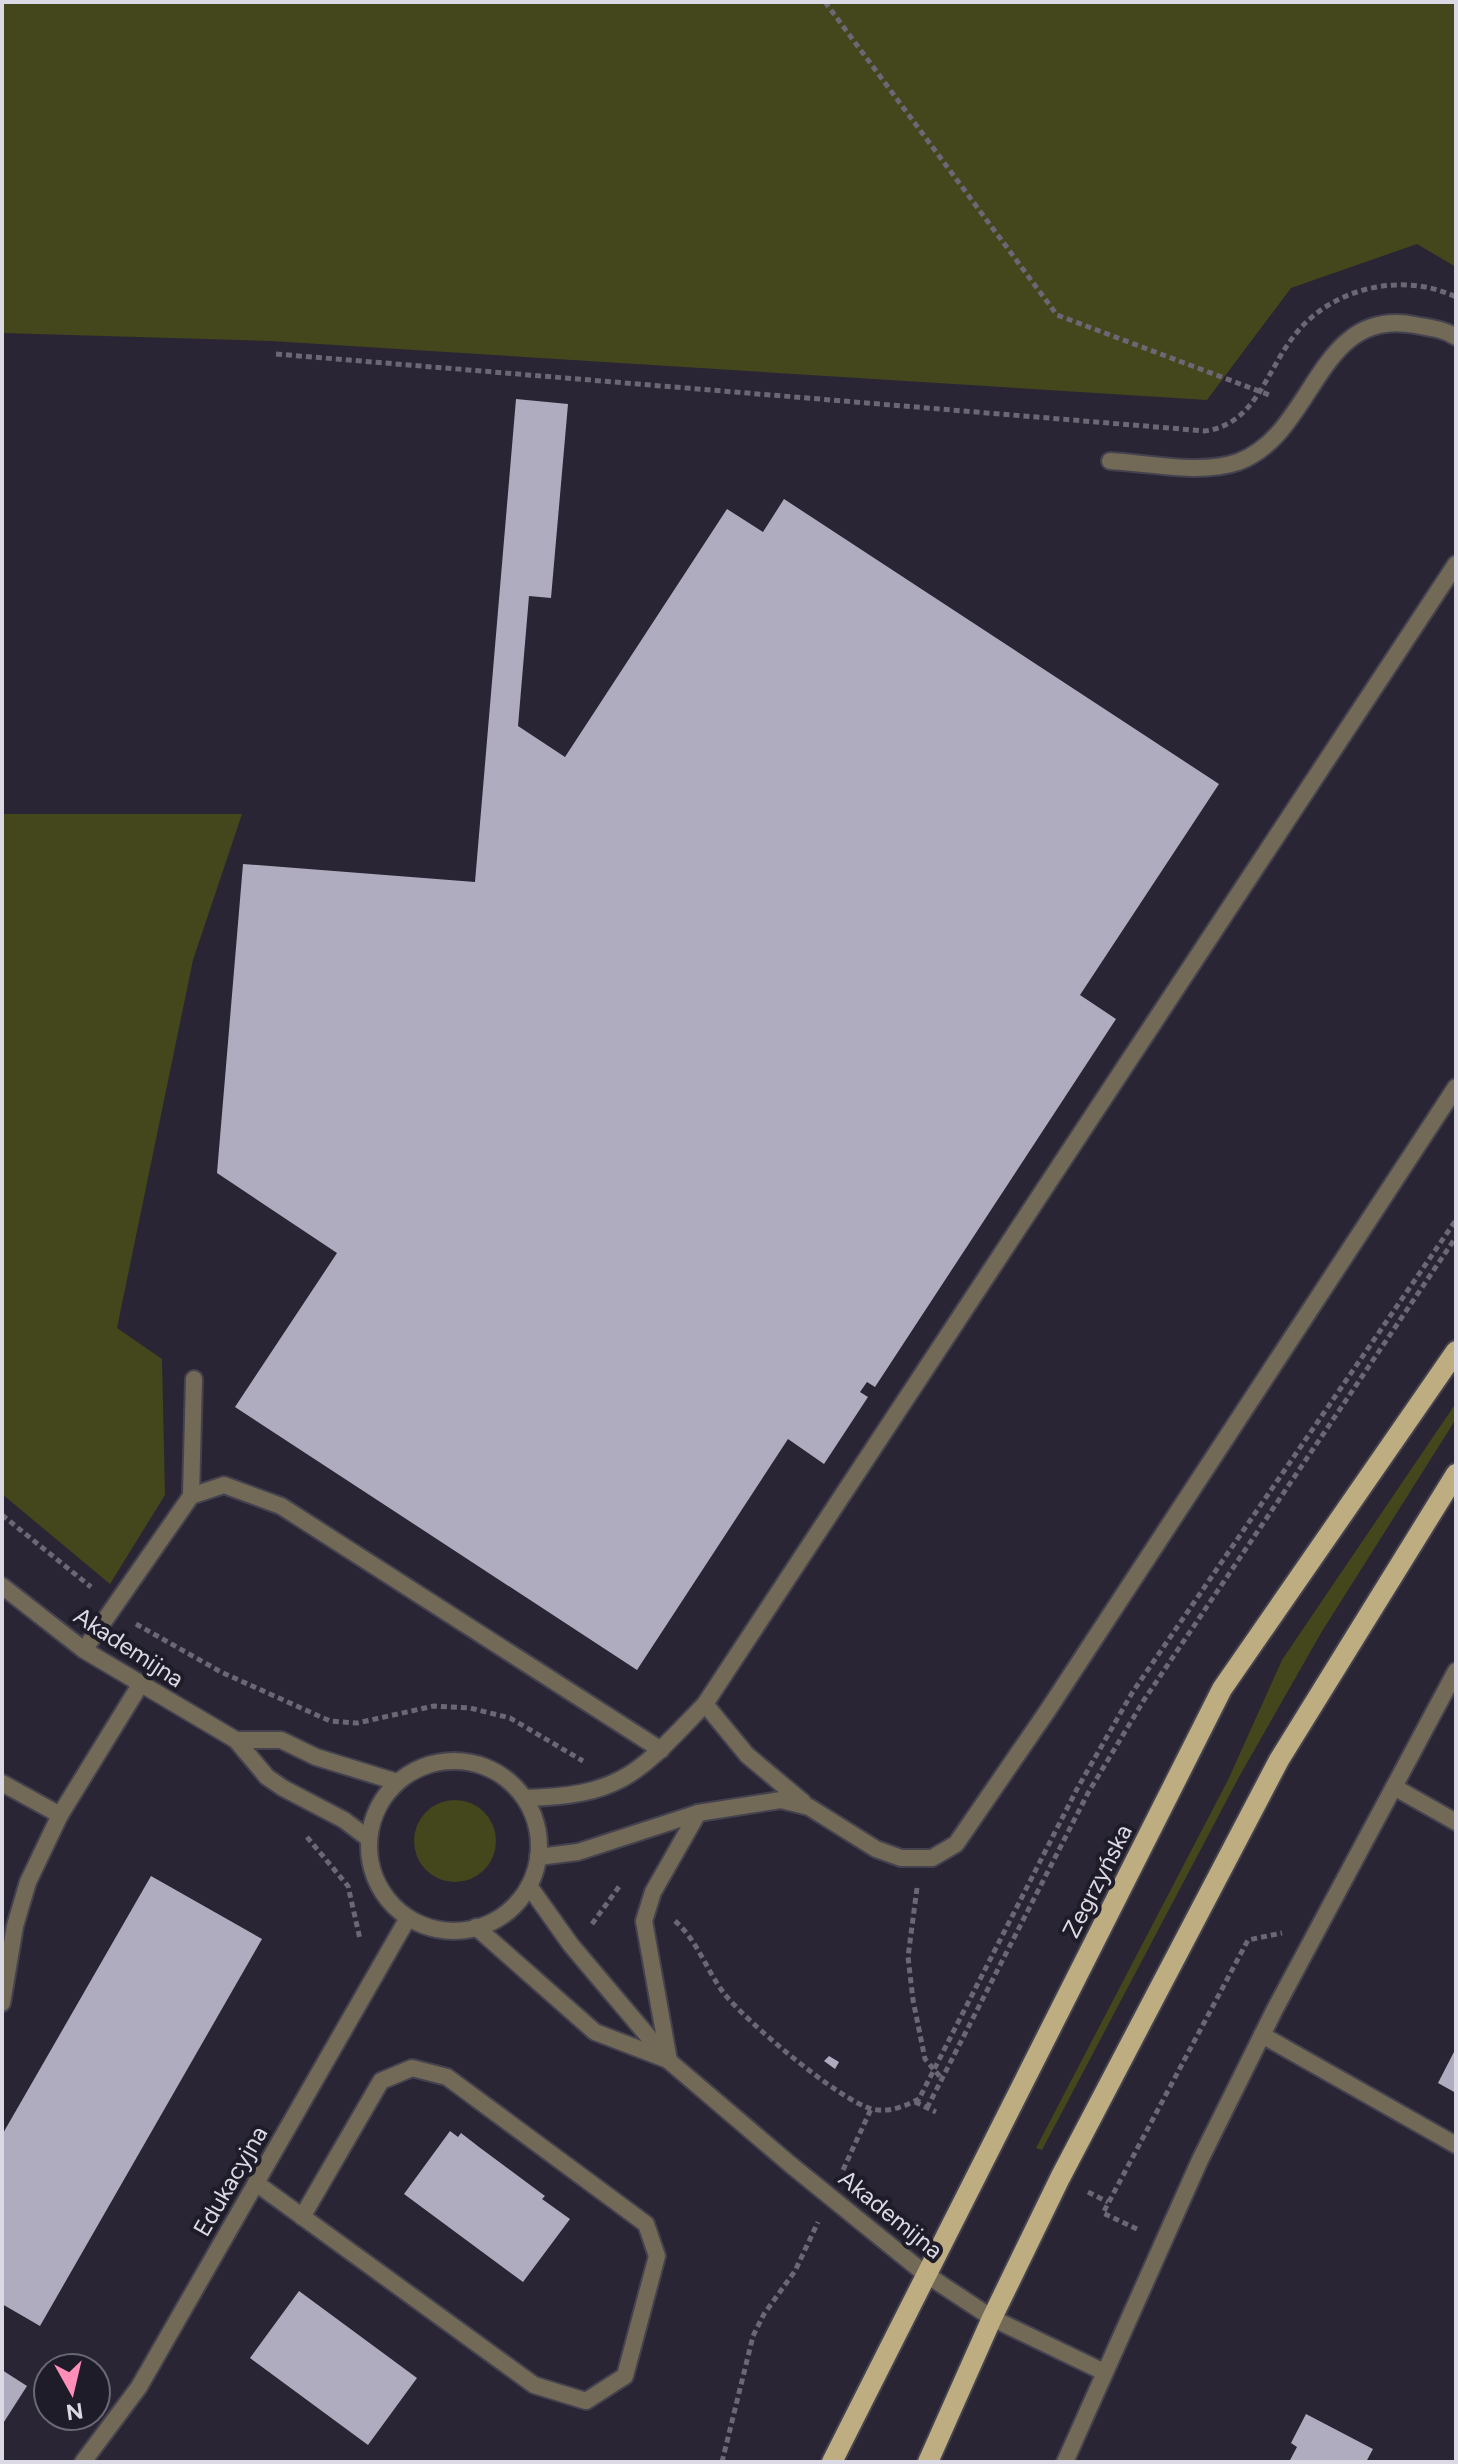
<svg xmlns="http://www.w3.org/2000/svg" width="1458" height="2464" viewBox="0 0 1458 2464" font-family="Figtree,sans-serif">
  <rect width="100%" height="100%" fill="#292534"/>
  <g fill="#44461c">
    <polygon points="2,2 1456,2 1456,267 1417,244 1291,288 1207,400 271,341 2,333"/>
    <polygon points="2,814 242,814 193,960 117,1328 162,1359 165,1495 110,1584 2,1494"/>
    <polygon points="1456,1403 1456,1419 1321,1633 1239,1777 1042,2150 1036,2148 1228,1780 1282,1660"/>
    <circle cx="455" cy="1841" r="41"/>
  </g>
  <g fill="#afacbf">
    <polygon points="516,399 568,404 551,598 529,596 518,726 565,757 727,509 763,532 784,499 1219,784 1080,995 1116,1019 875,1387 867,1382 860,1392 868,1397 824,1464 788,1439 637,1670 235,1407 337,1253 217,1173 243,864 475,882"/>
    <polygon points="151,1876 262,1939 40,2326 2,2304 2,2135"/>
    <polygon points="1456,2048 1456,2093 1438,2083"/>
    <polygon points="829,2056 839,2062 835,2069 824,2061"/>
    <polygon points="450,2131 458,2137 461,2133 479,2147 545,2196 542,2199 570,2219 523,2282 404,2194"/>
    <polygon points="299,2291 417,2378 368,2445 250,2358"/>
    <polygon points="2,2370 27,2386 2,2425"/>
    <polygon points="1306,2414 1373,2449 1366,2462 1289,2462 1297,2447 1291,2443"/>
  </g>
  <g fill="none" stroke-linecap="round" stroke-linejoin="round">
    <defs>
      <g id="lane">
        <path d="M1110,461C1149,463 1200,475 1238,462C1316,433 1316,306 1415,325C1430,328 1444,329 1456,337"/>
        <polyline points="191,1496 194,1379"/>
        <polyline points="84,1650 191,1496 224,1485 281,1506 661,1750"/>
        <polyline points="705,1704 747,1755 803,1802"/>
        <polyline points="2,1783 60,1815 140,1685"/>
        <polyline points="1394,1787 1456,1822"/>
        <path d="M525,1798C624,1796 640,1771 705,1704L1456,564"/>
        <polyline points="538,1857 578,1852 698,1813"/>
        <polyline points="2,2003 15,1926 28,1882 60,1815"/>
        <polyline points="1262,2035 1456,2145"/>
        <polyline points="669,2061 644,1921 653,1892 698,1813 781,1800 809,1807 876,1849 901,1858 932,1858 956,1844 1048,1710 1456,1087"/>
        <polyline points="256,2183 534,2385 586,2401 625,2376 657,2256 646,2224 447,2077 412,2068 381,2081 302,2217"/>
      </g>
      <g id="street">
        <polyline points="2,1586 84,1650 236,1740 267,1777 283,1788 344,1820 369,1839"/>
        <polyline points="236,1740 281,1740 316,1757 397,1782"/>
        <circle cx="454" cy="1846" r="85"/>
        <polyline points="529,1886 571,1945 669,2061 791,2165 924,2273 992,2318 1104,2372"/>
        <polyline points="476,1927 595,2032 668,2060"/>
        <polyline points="83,2462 139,2387 408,1918"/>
        <polyline points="1065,2462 1200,2160 1275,2009 1456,1671"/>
      </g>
      <g id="primary">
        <polyline points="832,2462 1222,1689 1456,1351"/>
        <polyline points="928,2462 992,2318 1060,2178 1279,1760 1456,1474"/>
      </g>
    </defs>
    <use href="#lane" stroke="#454250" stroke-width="20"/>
    <use href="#street" stroke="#454250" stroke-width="20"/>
    <use href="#primary" stroke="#454250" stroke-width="24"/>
    <g stroke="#6b6774" stroke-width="5" stroke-dasharray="6 4" stroke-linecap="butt">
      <polyline points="825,2 1057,315 1272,396"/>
      <path d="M276,354L1205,431C1256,424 1266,371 1294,336C1330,288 1402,271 1456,297"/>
      <polyline points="2,1515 91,1587"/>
      <polyline points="136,1624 221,1672 330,1721 357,1723 434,1706 470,1708 510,1718 583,1761"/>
      <polyline points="307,1837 348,1886 360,1939"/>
      <polyline points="917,1888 908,1957 913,2000 925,2059 942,2079"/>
      <path d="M675,1921C697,1940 706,1969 723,1992C744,2020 840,2101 872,2109C890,2113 905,2106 919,2099L1077,1789L1132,1693L1456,1220"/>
      <polyline points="592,1924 621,1884"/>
      <polyline points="915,2102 936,2112"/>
      <polyline points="927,2108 1088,1793 1144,1700 1456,1237"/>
      <polyline points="843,2170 871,2109"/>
      <polyline points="1088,2192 1108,2202"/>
      <polyline points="1137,2229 1103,2213 1248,1940 1282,1933"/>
      <polyline points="722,2462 753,2336 764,2314 795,2271 818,2222"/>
    </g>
    <use href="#lane" stroke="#726a56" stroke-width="16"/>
    <use href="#street" stroke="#726a56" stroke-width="16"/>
    <use href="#primary" stroke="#bdad81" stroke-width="20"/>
  </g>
  <g text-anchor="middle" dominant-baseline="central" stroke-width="8" stroke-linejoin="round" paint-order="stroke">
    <g font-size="24" fill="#dbd9e3" stroke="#1f1c2a">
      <text transform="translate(129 1647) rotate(33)">Akademijna</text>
      <text transform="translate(1097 1881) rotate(-63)">Zegrzyńska</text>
      <text transform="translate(230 2181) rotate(-60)">Edukacyjna</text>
      <text transform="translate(891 2214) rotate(39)">Akademijna</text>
    </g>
  </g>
  <rect width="1458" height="2464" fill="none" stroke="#dbd9e3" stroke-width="8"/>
  <g transform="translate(72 2392) rotate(172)"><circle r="38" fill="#1f1c2a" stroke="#6a6874" stroke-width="2"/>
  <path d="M0-6L14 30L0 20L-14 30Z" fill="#ff8eb9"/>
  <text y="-12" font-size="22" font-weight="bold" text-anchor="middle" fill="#dbd9e3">N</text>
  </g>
</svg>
